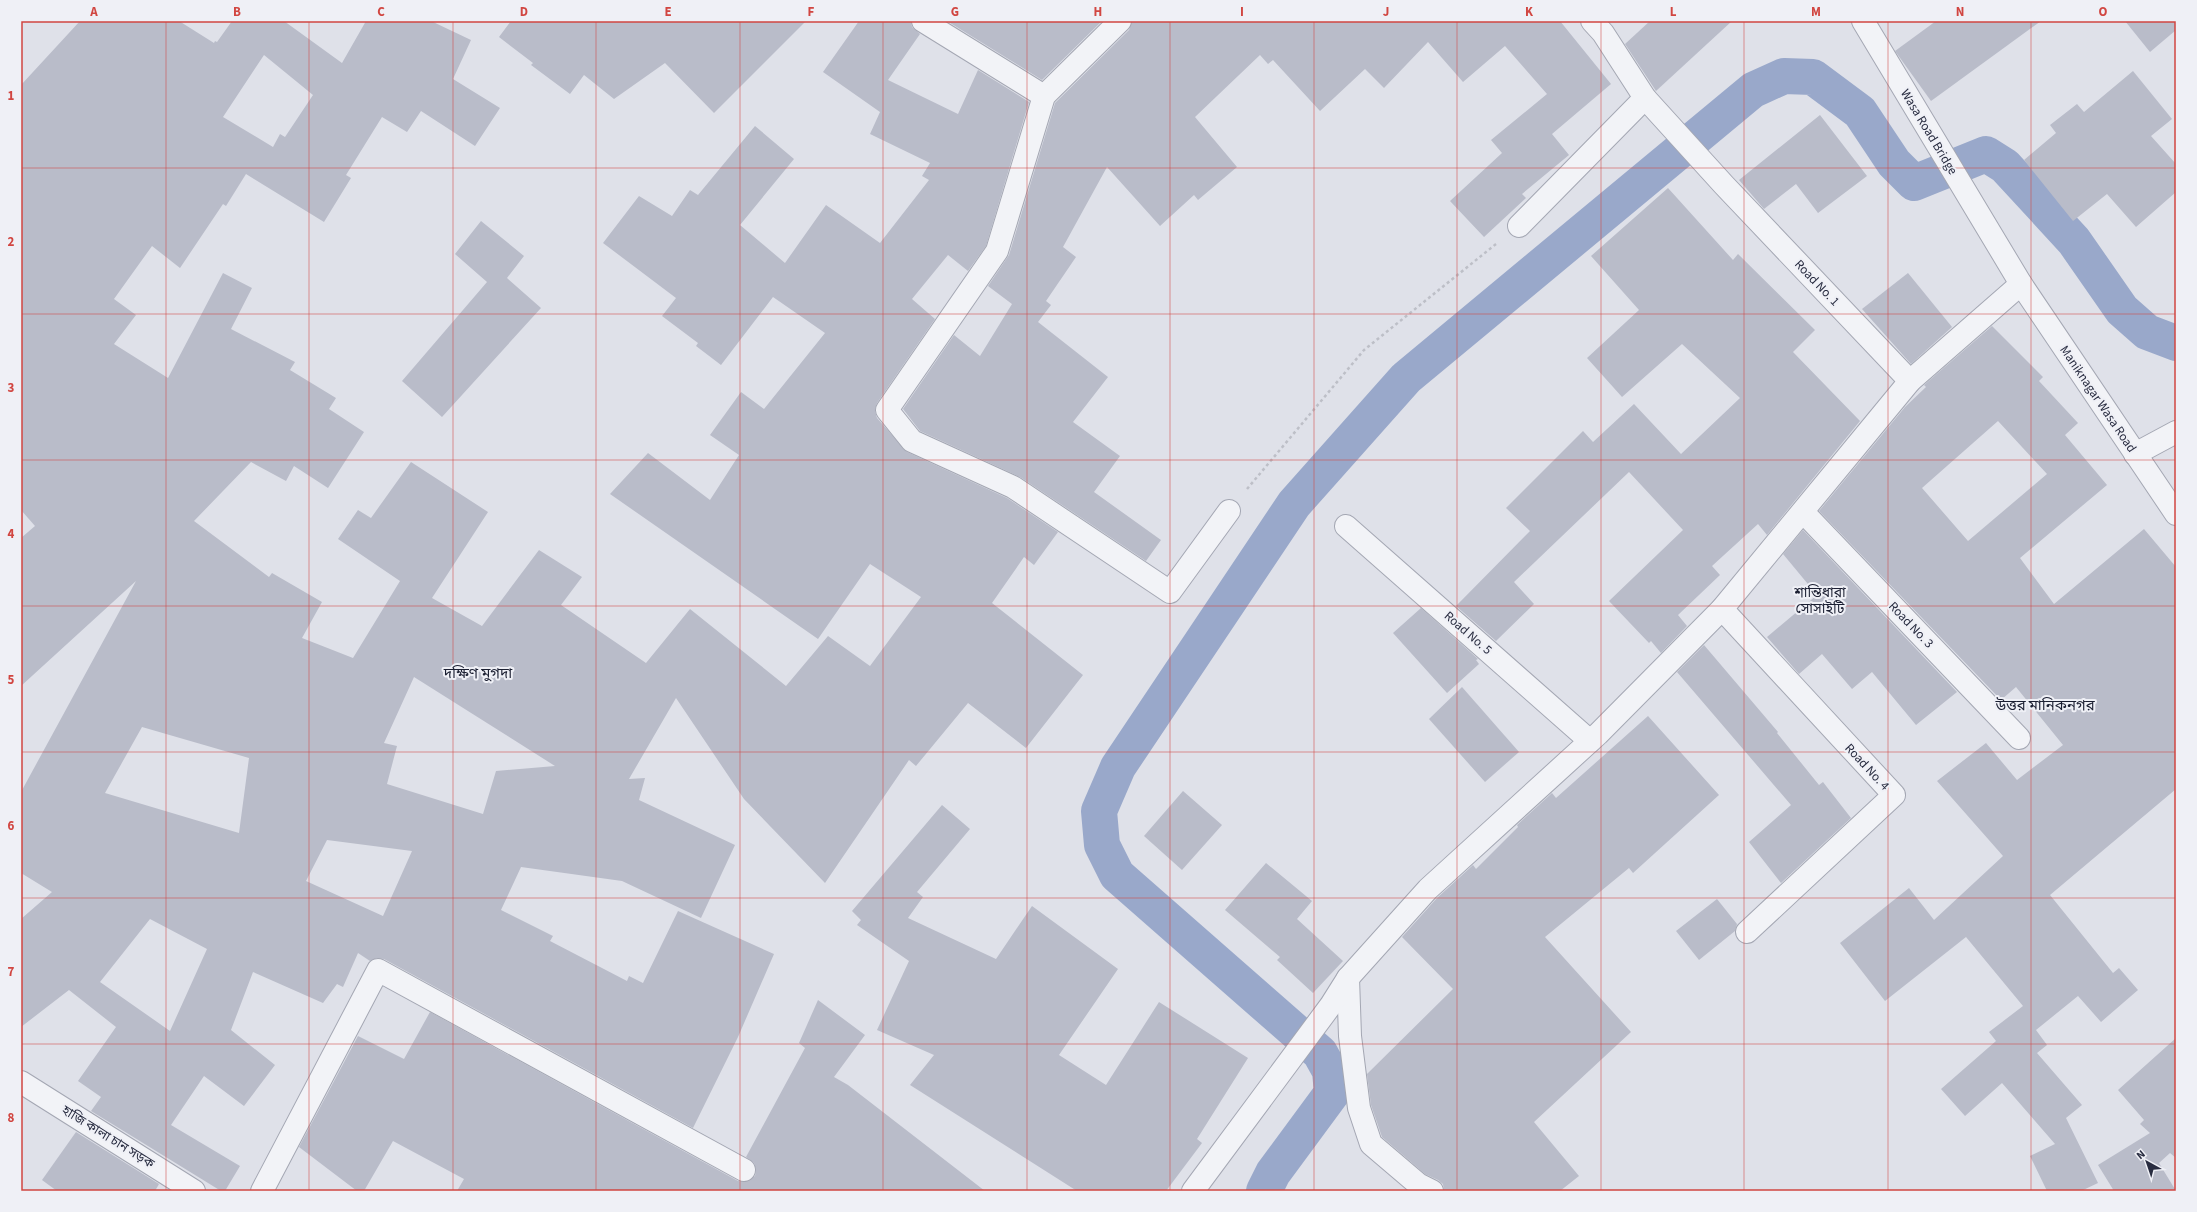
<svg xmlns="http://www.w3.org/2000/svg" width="2197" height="1212" viewBox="0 0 2197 1212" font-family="'Source Sans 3','Noto Sans Bengali',sans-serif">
  <rect width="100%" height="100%" fill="#dfe1e9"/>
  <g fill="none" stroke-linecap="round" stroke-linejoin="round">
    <polyline stroke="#99a8ca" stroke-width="36" points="1264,1191 1273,1173 1332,1093 1330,1071 1320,1053 1117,875 1102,845 1099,811 1118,767 1294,504 1406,378 1753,90 1784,76 1813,77 1860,112 1894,163 1914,183 1986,154 2005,166 2074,241 2122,310 2147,332 2176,343"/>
  </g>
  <g fill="#b9bcc9" fill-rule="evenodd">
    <path d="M80,21H179L214,43L215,41L217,42L232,21H284L342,63L366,21H431L471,40L453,79L500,108L475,146L421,111L407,132L382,117L346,175L351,178L324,222L246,174L226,206L223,204L180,268L152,246L114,299L136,315L114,344L168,378L223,273L252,288L231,329L295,362L290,370L336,398L329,409L364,432L328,488L294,466L286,481L251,462L194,521L269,577L272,573L322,602L302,638L353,658L400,581L338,539L358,510L371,518L411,462L488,512L432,598L482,626L539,550L582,577L561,605L646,663L690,609L786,686L828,636L870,666L921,597L870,564L818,639L610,494L648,453L710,500L739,455L710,435L741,392L764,409L825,333L773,297L721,365L696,346L698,343L662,316L676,298L603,243L639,196L672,216L690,190L698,195L755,126L794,159L740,225L785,263L826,205L880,243L929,180L922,176L930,163L870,134L880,112L823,72L859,21H911L912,27L920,34L888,80L958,114L978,70L1029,102L986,246L968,271L948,255L912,299L935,319L877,403L875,411L877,418L907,452L1007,498L1058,532L1034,565L1024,557L992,603L1083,675L1026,748L968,703L916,766L909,760L825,883L744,799L676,698L629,779L645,778L639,800L735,845L701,918L622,881L521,867L501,910L553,936L550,941L627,981L629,976L643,983L678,911L774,954L738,1037L693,1128L384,959L377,958L370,961L358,953L343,987L337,984L323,1003L253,972L231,1030L275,1065L244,1106L204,1076L171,1125L240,1166L225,1191H221L91,1111L101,1097L78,1081L116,1027L69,990L21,1027V919L52,892L21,873V792L136,581L21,686V538L35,526L21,510V85ZM264,55L313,95L285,137L280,134L273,147L223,117ZM414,677L555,766L496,771L483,814L387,784L397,746L384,743ZM142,727L249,758L239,833L105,793ZM327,840L412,851L383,916L306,881ZM150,919L207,949L170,1031L100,982Z"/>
    <polygon points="511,21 806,21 714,113 665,63 614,99 584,75 570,94 531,65 533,63 499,37"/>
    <polygon points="947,21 1102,21 1042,80"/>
    <polygon points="1132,21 1560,21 1611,84 1552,134 1569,155 1522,194 1526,198 1484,237 1450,201 1502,153 1491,140 1547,94 1505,46 1463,82 1428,42 1384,88 1365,69 1320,111 1273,60 1268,64 1260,55 1195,117 1237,167 1198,200 1194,195 1160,226 1107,167 1063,247 1076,257 1046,301 1051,305 1038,322 1108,377 1073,422 1120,456 1094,492 1161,540 1146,561 1020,477 920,431 903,409 954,335 980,356 1012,304 988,286 1009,255 1055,103 1129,30"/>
    <polygon points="1650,21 1732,21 1656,91 1625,44"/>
    <polygon points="1936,21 2041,21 1931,101 1895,51"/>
    <polygon points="2125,21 2176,21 2176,30 2150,52"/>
    <polygon points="2133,71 2172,119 2151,136 2176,164 2176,192 2136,227 2107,194 2073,221 2024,160 2056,133 2050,125 2077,104 2084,112"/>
    <polygon points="1820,115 1867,176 1818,213 1796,184 1764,209 1739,180"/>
    <polygon points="1668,188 1733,260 1738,254 1815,330 1793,352 1860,421 1767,535 1758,524 1712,566 1720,575 1678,615 1687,626 1661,653 1651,641 1649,643 1609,601 1683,530 1629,472 1514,582 1534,604 1496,641 1456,606 1530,531 1506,508 1583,431 1593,442 1634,404 1681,454 1740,398 1682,344 1622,397 1587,358 1639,310 1591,256"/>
    <polygon points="481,221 524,256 507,278 541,308 442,417 402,381 487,282 455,254"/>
    <polygon points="1908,273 1952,327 1911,364 1862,309"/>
    <path d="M1992,326L2043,377L2039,381L2078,423L2065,435L2107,485L2020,558L2054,604L2144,529L2176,567V789L2050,895L2113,973L2119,968L2138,990L2101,1022L2078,996L2036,1030L2047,1045L2037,1053L2082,1105L2066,1118L2098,1183L2081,1191H2047L2030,1156L2055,1144L2002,1083L1965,1116L1941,1089L1996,1041L1989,1032L2023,1006L1966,937L1885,1001L1840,943L1909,888L1934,920L2003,856L1937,781L1986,743L2017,780L2063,745L2016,687L2001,700L1819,511L1905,407L1926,387L1924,385ZM1998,421L2047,474L1968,541L1922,488Z"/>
    <polygon points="1803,530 1957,692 1916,725 1872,672 1852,689 1822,654 1799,674 1767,637 1817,595 1783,554"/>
    <polygon points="1421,608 1478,659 1476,660 1479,664 1447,693 1393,633"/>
    <polygon points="1704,645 1778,732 1777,733 1819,785 1823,782 1851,818 1781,883 1749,842 1791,805 1677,672"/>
    <polygon points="1462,687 1519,752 1485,782 1429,719"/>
    <polygon points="1648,716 1719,795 1633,873 1629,868 1545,937 1631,1032 1534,1122 1579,1176 1560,1191 1444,1191 1443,1184 1438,1180 1425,1174 1382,1137 1371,1105 1367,1074 1453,989 1402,937 1437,898 1473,865 1476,869 1518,827 1517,825 1552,793 1556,798"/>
    <polygon points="1183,791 1222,825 1182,870 1144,836"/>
    <polygon points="942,805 970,829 917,892 923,897 908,918 996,959 1032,906 1118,969 1059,1055 1106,1085 1159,1002 1248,1058 1197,1139 1202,1143 1166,1191 1077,1191 910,1085 934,1055 877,1030 909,961 857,925 861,920 852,911"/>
    <polygon points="1266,863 1312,901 1297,919 1343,961 1313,993 1277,960 1280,957 1225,910"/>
    <polygon points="1717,899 1737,924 1735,931 1699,960 1676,931"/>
    <polygon points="818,1000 865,1035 834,1077 848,1085 985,1191 457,1191 464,1179 393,1141 364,1191 357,1191 299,1147 358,1036 404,1059 430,1012 738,1181 745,1182 755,1176 756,1170 754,1163 746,1157 805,1048 799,1043"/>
    <polygon points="2176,1038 2176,1158 2170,1153 2159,1163 2176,1191 2114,1191 2098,1165 2150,1133 2140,1124 2144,1120 2118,1090"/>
    <polygon points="76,1132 159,1184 155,1191 57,1191 42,1180"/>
  </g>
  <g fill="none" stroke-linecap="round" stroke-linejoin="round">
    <defs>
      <g id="minor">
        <polyline points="923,21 1044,96"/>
        <polyline points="1120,21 1044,96 997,251 887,410 912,441 1013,487 1170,592 1229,511"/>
        <polyline points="1592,21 1603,33 1645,98 1724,185 1910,381"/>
        <polyline points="1863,21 2021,284 2176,514"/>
        <polyline points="1519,226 1645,98"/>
        <polyline points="2135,454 2176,432"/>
        <polyline points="1803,512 2019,738"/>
        <polyline points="1346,526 1590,741"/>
        <polyline points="1722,609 1894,795 1747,932"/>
        <polyline points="1348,978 1350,1036 1359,1108 1371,1144 1418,1184 1432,1191"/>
        <polyline points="21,1082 194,1191"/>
        <polyline points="262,1191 378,970 744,1170"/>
        <polyline points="1193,1191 1331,1005 1348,978 1428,889 1598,734 1722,609 1910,381 2021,284"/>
      </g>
    </defs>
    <use href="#minor" stroke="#a4a7b3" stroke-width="24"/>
    <polyline stroke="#bdbfc7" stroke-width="2.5" stroke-dasharray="3 3" stroke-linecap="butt" points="1247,489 1364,350 1496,244"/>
    <use href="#minor" stroke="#f2f3f7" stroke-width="22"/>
  </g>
  <path fill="none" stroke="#d14641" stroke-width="1" stroke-opacity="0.55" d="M166,21V1191M309,21V1191M453,21V1191M596,21V1191M740,21V1191M883,21V1191M1027,21V1191M1170,21V1191M1314,21V1191M1457,21V1191M1601,21V1191M1744,21V1191M1888,21V1191M2031,21V1191M21,168H2176M21,314H2176M21,460H2176M21,606H2176M21,752H2176M21,898H2176M21,1044H2176"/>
  <g text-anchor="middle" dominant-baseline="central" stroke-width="4" stroke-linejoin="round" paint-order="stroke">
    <g font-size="13" fill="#282c40" stroke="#eff0f6">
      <text transform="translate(1929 132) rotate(59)">Wasa Road Bridge</text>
      <text transform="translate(1817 283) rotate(46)">Road No. 1</text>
      <text transform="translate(2098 399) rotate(56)">Maniknagar Wasa Road</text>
      <text transform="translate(1911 625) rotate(46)">Road No. 3</text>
      <text transform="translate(1468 633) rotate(41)">Road No. 5</text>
      <text transform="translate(1867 767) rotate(47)">Road No. 4</text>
      <text transform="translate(108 1137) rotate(32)">হাজি কালা চান সড়ক</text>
    </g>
    <g font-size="14" fill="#1a1e31" stroke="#eff0f6">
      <text x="1820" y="593">শান্তিধারা<tspan x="1820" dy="16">সোসাইটি</tspan></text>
    </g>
    <g font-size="15" fill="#1a1e31" stroke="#eff0f6">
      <text x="478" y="673">দক্ষিণ মুগদা</text>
      <text x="2045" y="705">উত্তর মানিকনগর</text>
    </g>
  </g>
  <rect width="2197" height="1212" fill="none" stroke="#eff0f6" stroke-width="44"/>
  <g transform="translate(2147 1162) rotate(320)" stroke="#eff0f6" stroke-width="3" paint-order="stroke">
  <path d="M0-3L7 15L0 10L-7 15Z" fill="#282c40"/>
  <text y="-6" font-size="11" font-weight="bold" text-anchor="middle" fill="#282c40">N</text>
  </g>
  <rect x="22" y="22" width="2153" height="1168" fill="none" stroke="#d14641" stroke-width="1.5"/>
  <g font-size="13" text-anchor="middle" font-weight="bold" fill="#d14641">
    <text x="94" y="16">A</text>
    <text x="237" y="16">B</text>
    <text x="381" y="16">C</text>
    <text x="524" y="16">D</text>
    <text x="668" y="16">E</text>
    <text x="811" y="16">F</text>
    <text x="955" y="16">G</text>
    <text x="1098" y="16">H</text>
    <text x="1242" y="16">I</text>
    <text x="1386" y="16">J</text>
    <text x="1529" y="16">K</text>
    <text x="1673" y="16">L</text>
    <text x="1816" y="16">M</text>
    <text x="1960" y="16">N</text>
    <text x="2103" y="16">O</text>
    <text x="11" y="100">1</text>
    <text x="11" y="246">2</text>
    <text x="11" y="392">3</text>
    <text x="11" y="538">4</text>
    <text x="11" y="684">5</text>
    <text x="11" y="830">6</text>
    <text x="11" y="976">7</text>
    <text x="11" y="1122">8</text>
  </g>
</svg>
